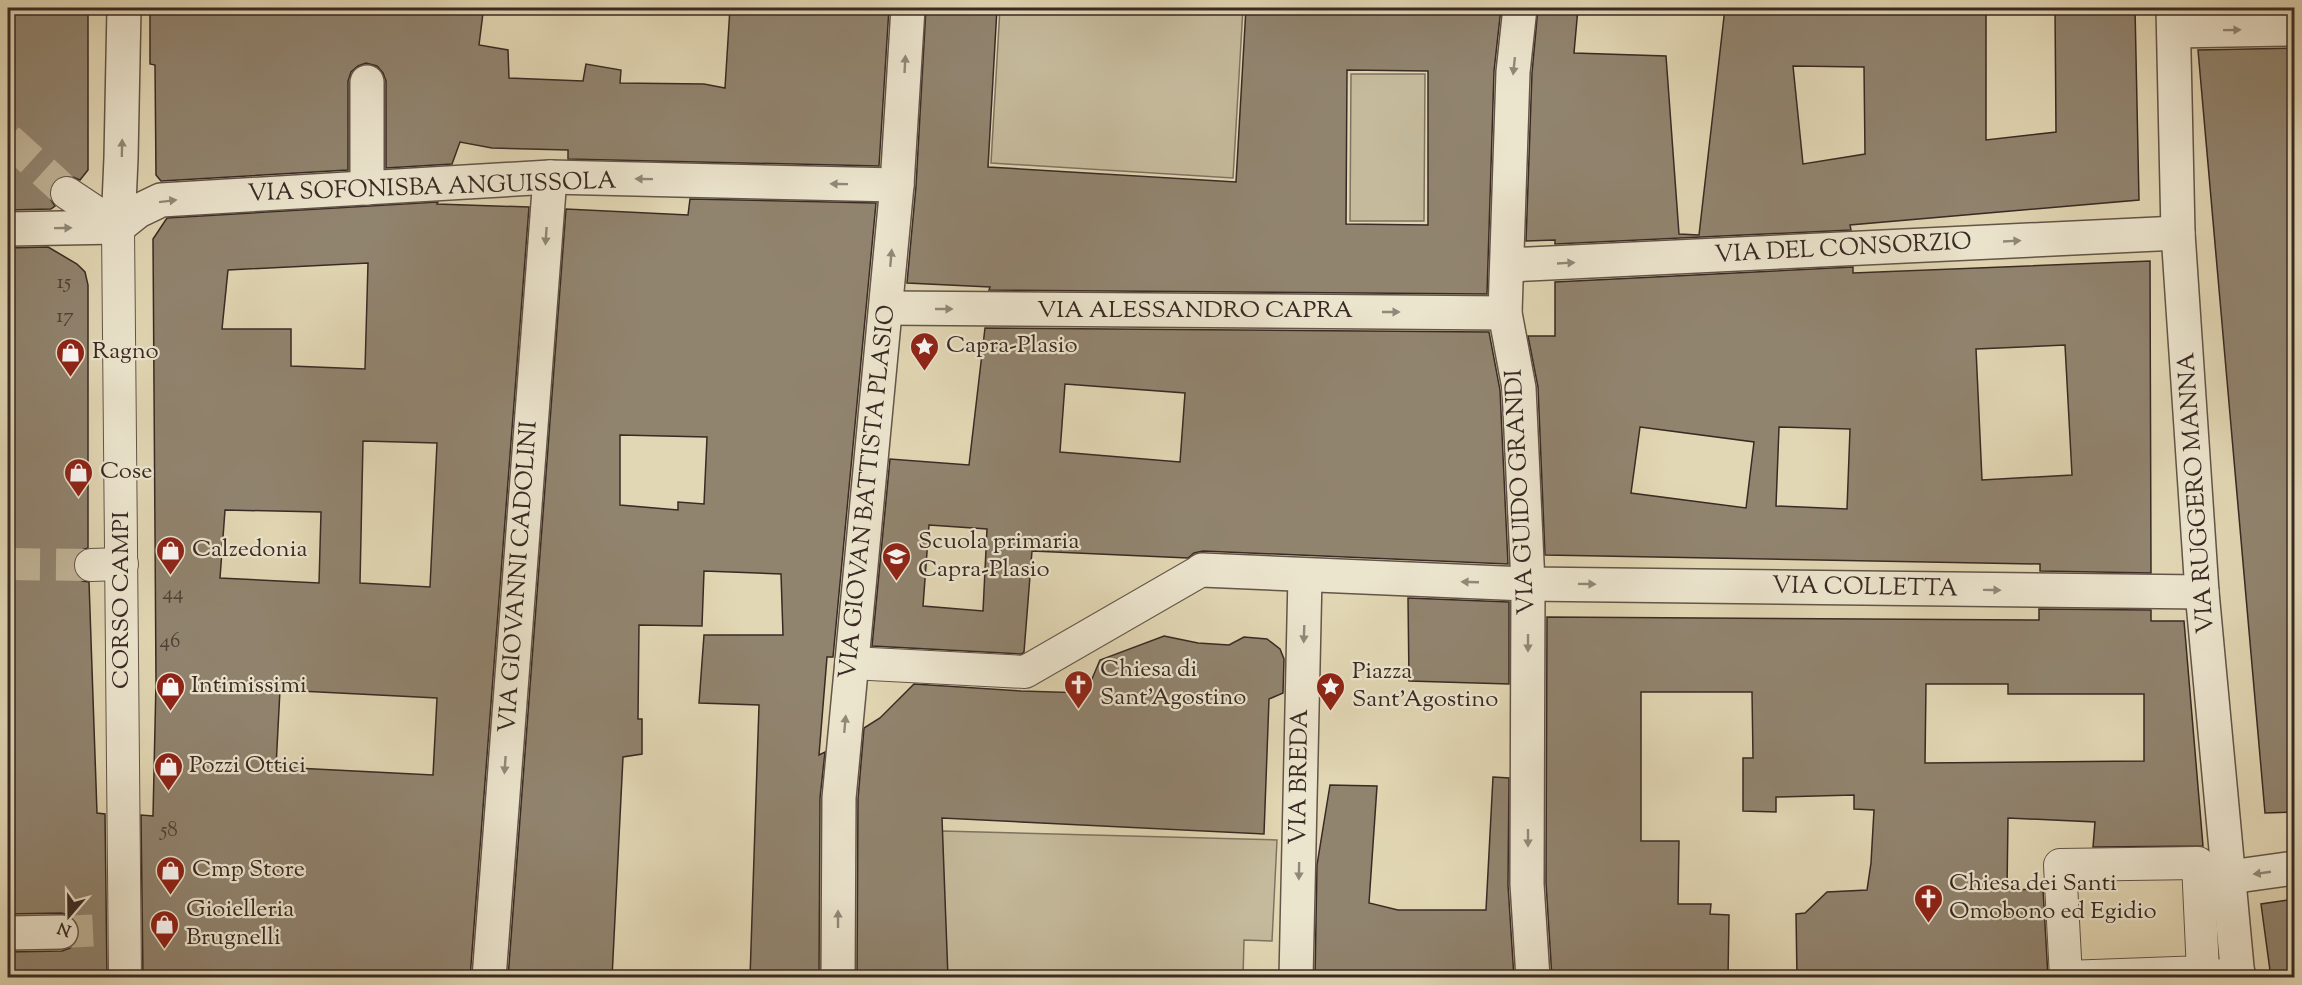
<svg xmlns="http://www.w3.org/2000/svg" width="2302" height="985" viewBox="0 0 2302 985" font-family="'Sorts Mill Goudy',serif">
  <rect width="100%" height="100%" fill="#e2d7b4"/>
  <filter id="stains"><feTurbulence type="fractalNoise" baseFrequency=".00333" numOctaves="4"/><feColorMatrix values="0 0 0 0 .2 0 0 0 0 .09 0 0 0 0 .02 0 0 0 .5 -.17"/></filter>
  <radialGradient id="worn" r=".72"><stop offset=".6" stop-color="#630" stop-opacity="0"/><stop offset="1" stop-color="#630" stop-opacity=".3"/></radialGradient>
  <g fill="#c5ba9c" stroke="#7f7260" stroke-width="1.5">
    <polygon points="1000,8 1243,8 1233,178 991,163"/>
    <polygon points="1351,74 1425,74 1424,221 1350,221"/>
    <polygon points="942,831 1277,840 1272,941 1244,940 1243,977 1094,978 1093,974 1043,971 1043,977 947,977"/>
  </g>
  <g fill="#91846f" stroke="#392a24" stroke-width="1.5" fill-rule="evenodd">
    <polygon points="8,8 88,8 88,170 80,180 68,175 60,177 52,183 49,192 51,200 55,206 51,209 8,210"/>
    <polygon points="150,8 373,8 411,14 412,8 431,8 483,13 479,45 508,50 509,78 583,81 586,64 621,70 620,83 704,84 725,88 730,8 889,8 879,166 568,159 568,150 492,148 460,142 452,164 386,168 386,81 383,73 377,66 366,63 358,66 351,72 348,81 348,170 161,181 156,175 155,65 150,64"/>
    <path d="M926,8H997L988,167L1236,182L1246,8H1501L1494,71L1487,294L989,290L990,287L907,283L916,186ZM1347,70L1428,71V225L1346,224Z"/>
    <path d="M1538,8H1578L1574,53L1666,56L1679,234L1699,235L1725,8H1986V140L2056,132L2055,8H2135L2139,200L1850,225L1851,230L1555,244V240L1526,241L1532,73ZM1793,66L1864,67L1865,154L1803,164Z"/>
    <polygon points="2209,8 2295,8 2295,10 2209,12"/>
    <polygon points="2295,48 2295,812 2265,813 2198,50"/>
    <path d="M690,199L876,203L833,657H827L819,755L825,752L820,798L819,978H750L759,705L699,703L704,635H783L781,574L704,571L702,626L639,625L638,719H642V754L623,757L612,978H508L566,209L688,215ZM620,435L707,437L704,504L678,502V510L620,505Z"/>
    <path d="M438,202L437,204L529,207L470,978H143L141,815L153,816L156,682L153,239L167,218ZM368,263L365,369L291,366V329H222L228,270ZM363,441L437,443L430,587L360,583ZM225,510L321,512L319,583L220,578ZM280,690L437,698L433,775L276,767Z"/>
    <polygon points="48,247 77,264 85,272 88,285 88,548 81,550 75,556 73,565 76,575 82,581 89,582 97,813 105,814 107,978 8,978 8,952 62,951 70,948 77,942 80,932 77,922 70,915 61,913 8,914 8,884 13,883 9,775 8,775 8,637 13,637 12,509 8,509 8,248"/>
    <path d="M2150,261L2151,573L2040,571V564L1545,555L1538,387L1528,336H1555V282L1853,267V273ZM2065,345L2072,475L1982,480L1976,349ZM1640,427L1754,442L1746,508L1631,493ZM1779,427L1850,429L1847,509L1776,506Z"/>
    <path d="M985,328L1489,332L1500,390L1508,564L1203,551L1194,553L1188,558L1032,551L1024,652L1021,654L872,646L890,459L969,465ZM1065,384L1185,393L1180,462L1060,452ZM929,525L987,529L983,611L923,606Z"/>
    <polygon points="1408,598 1509,602 1509,684 1409,681"/>
    <path d="M2039,609L2151,610V621H2184L2203,846L2093,847L2095,822L2008,818L2007,890L2043,889L2048,977L1797,978L1796,914L1805,913L1827,892L1867,890L1871,863L1874,810L1854,809V795L1776,797V812L1743,811V758H1753L1752,692H1641V841H1679L1678,904H1711L1710,914L1729,915L1728,978H1552L1546,883L1547,617L2039,620ZM1926,684H2008V694H2144V761L1925,763Z"/>
    <polygon points="1164,636 1198,643 1229,645 1244,637 1267,639 1280,649 1284,659 1283,693 1269,699 1264,834 942,818 948,978 857,978 858,799 864,728 880,718 914,684 1021,691 1086,693 1100,660"/>
    <polygon points="1493,777 1509,778 1508,885 1514,978 1315,978 1317,865 1330,785 1377,786 1369,903 1398,910 1486,910"/>
    <polygon points="2295,899 2295,978 2271,978 2261,904"/>
  </g>
  <g fill="none" stroke-linecap="round" stroke-linejoin="round">
    <g stroke="#c0b497" stroke-width="32" stroke-dasharray="32 16" stroke-linecap="butt">
      <polyline points="8,139 67,193"/>
      <polyline points="8,564 91,565"/>
      <polyline points="61,932 102,930"/>
    </g>
    <defs>
      <g id="pedestrian">
        <polyline points="67,193 118,227 125,978"/>
        <polyline points="91,565 122,564"/>
        <polyline points="851,663 1025,672 1202,570"/>
        <polygon points="2198,863 2203,972 2066,977 2060,865"/>
      </g>
      <g id="minor">
        <polyline points="1520,8 1513,72 1505,313 1519,388 1528,584 1527,884 1533,978"/>
        <polyline points="2173,8 2178,233 2202,592 2238,978"/>
        <polyline points="2174,31 2294,29"/>
        <polyline points="367,188 367,82"/>
        <polyline points="118,227 138,211 161,200 550,177 897,185"/>
        <polyline points="118,227 121,158 124,8"/>
        <polyline points="8,229 118,227"/>
        <polyline points="1508,265 2178,233"/>
        <polyline points="886,308 1505,313"/>
        <polyline points="1202,570 1528,584 2202,592"/>
        <polyline points="2230,877 2294,868"/>
        <polyline points="8,933 61,932"/>
        <polyline points="489,978 550,177"/>
        <polyline points="838,978 839,798 897,185 908,8"/>
        <polyline points="1296,978 1305,576"/>
        <polyline points="2207,978 2238,973"/>
      </g>
    </defs>
    <use href="#pedestrian" stroke="#635548" stroke-width="34"/>
    <use href="#minor" stroke="#635548" stroke-width="36"/>
    <use href="#pedestrian" stroke="#ece5ce" stroke-width="32"/>
    <use href="#minor" stroke="#ece5ce" stroke-width="33"/>
  </g>
  <defs><path id="oneway-solid" d="M-6-.8H1V-3.2L6.5 0L1 3.2V.8H-6Z" transform="scale(1.5)"/></defs>
  <g fill="#928879">
    <use href="#oneway-solid" transform="translate(2232 30) rotate(-1)"/>
    <use href="#oneway-solid" transform="translate(905 64) rotate(-87)"/>
    <use href="#oneway-solid" transform="translate(1514 66) rotate(96)"/>
    <use href="#oneway-solid" transform="translate(122 148) rotate(-89)"/>
    <use href="#oneway-solid" transform="translate(644 179) rotate(-179)"/>
    <use href="#oneway-solid" transform="translate(839 184) rotate(-179)"/>
    <use href="#oneway-solid" transform="translate(168 201) rotate(-7)"/>
    <use href="#oneway-solid" transform="translate(63 228) rotate(-1)"/>
    <use href="#oneway-solid" transform="translate(546 236) rotate(94)"/>
    <use href="#oneway-solid" transform="translate(2012 241) rotate(-3)"/>
    <use href="#oneway-solid" transform="translate(891 258) rotate(-85)"/>
    <use href="#oneway-solid" transform="translate(1566 263) rotate(-3)"/>
    <use href="#oneway-solid" transform="translate(944 309)"/>
    <use href="#oneway-solid" transform="translate(1391 312)"/>
    <use href="#oneway-solid" transform="translate(1470 582) rotate(-178)"/>
    <use href="#oneway-solid" transform="translate(1587 584) rotate(1)"/>
    <use href="#oneway-solid" transform="translate(1992 590) rotate(1)"/>
    <use href="#oneway-solid" transform="translate(1304 634) rotate(92)"/>
    <use href="#oneway-solid" transform="translate(1528 643) rotate(90)"/>
    <use href="#oneway-solid" transform="translate(845 724) rotate(-85)"/>
    <use href="#oneway-solid" transform="translate(505 765) rotate(94)"/>
    <use href="#oneway-solid" transform="translate(1528 838) rotate(90)"/>
    <use href="#oneway-solid" transform="translate(1299 871) rotate(91)"/>
    <use href="#oneway-solid" transform="translate(2262 873) rotate(172)"/>
    <use href="#oneway-solid" transform="translate(838 919) rotate(-90)"/>
  </g>
  <defs>
    <symbol id="sight-pin" viewBox="-11 -11 22 30"><path d="M0 17L-7.5 6A9.5 9.5 0 1 1 7.5 6Z" fill="#8f2418" stroke="#ece5ce"/><path d="M0-6L1.8-2.2L6-1.7L2.9 1.2L3.7 5.4L0 3.3L-3.7 5.4L-2.9 1.2L-6-1.7L-1.8-2.2Z" fill="#fff"/></symbol>
    <symbol id="shop-pin" viewBox="-11 -11 22 30"><path d="M0 17L-7.5 6A9.5 9.5 0 1 1 7.5 6Z" fill="#8f2418" stroke="#ece5ce"/><path d="M-5-2.5h2.3a2.7 3.5 0 0 1 5.4 0H5L5.5 6h-11ZM-1.5-2.5h3a1.5 2.3 0 0 0-3 0Z" fill="#fff"/></symbol>
    <symbol id="school-pin" viewBox="-11 -11 22 30"><path d="M0 17L-7.5 6A9.5 9.5 0 1 1 7.5 6Z" fill="#8f2418" stroke="#ece5ce"/><path d="M0-5L7-2L0 1L-7-2ZM-4 1L0 2.5L4 1V4Q0 6-4 4Z" fill="#fff"/></symbol>
    <symbol id="church-pin" viewBox="-11 -11 22 30"><path d="M0 17L-7.5 6A9.5 9.5 0 1 1 7.5 6Z" fill="#8f2418" stroke="#ece5ce"/><path d="M-1.2-6h2.4v3.5h3.3v2.4h-3.3V6h-2.4V-.1h-3.3v-2.4h3.3Z" fill="#fff"/></symbol>
  </defs>
  <g fill-rule="evenodd">
    <use href="#sight-pin" x="908" y="330" width="33" height="45"/>
    <use href="#shop-pin" x="54" y="336" width="33" height="45"/>
    <use href="#shop-pin" x="62" y="456" width="33" height="45"/>
    <use href="#shop-pin" x="154" y="534" width="33" height="45"/>
    <use href="#school-pin" x="880" y="540" width="33" height="45"/>
    <use href="#church-pin" x="1062" y="668" width="33" height="45"/>
    <use href="#shop-pin" x="154" y="670" width="33" height="45"/>
    <use href="#sight-pin" x="1314" y="670" width="33" height="45"/>
    <use href="#shop-pin" x="152" y="750" width="33" height="45"/>
    <use href="#shop-pin" x="154" y="854" width="33" height="45"/>
    <use href="#church-pin" x="1912" y="882" width="33" height="45"/>
    <use href="#shop-pin" x="148" y="908" width="33" height="45"/>
  </g>
  <g text-anchor="middle" dominant-baseline="central" stroke-width="4.5" stroke-linejoin="round" paint-order="stroke">
    <g font-size="21" fill="#4f4037">
      <text x="64" y="283">15</text>
      <text x="65" y="317">17</text>
      <text x="173" y="594">44</text>
      <text x="170" y="642">46</text>
      <text x="169" y="831">58</text>
    </g>
    <g font-size="24" fill="#392a24" stroke="#ece5ce">
      <text transform="translate(432 188) rotate(-2)">VIA SOFONISBA ANGUISSOLA</text>
      <text transform="translate(1843 249) rotate(-3)">VIA DEL CONSORZIO</text>
      <text x="1195" y="311">VIA ALESSANDRO CAPRA</text>
      <text transform="translate(868 492) rotate(-84)">VIA GIOVAN BATTISTA PLASIO</text>
      <text transform="translate(1521 492) rotate(-93)">VIA GUIDO GRANDI</text>
      <text transform="translate(2197 493) rotate(-94)">VIA RUGGERO MANNA</text>
      <text transform="translate(519 577) rotate(-86)">VIA GIOVANNI CADOLINI</text>
      <text transform="translate(1865 588) rotate(1)">VIA COLLETTA</text>
      <text transform="translate(122 600) rotate(-90)">CORSO CAMPI</text>
      <text transform="translate(1300 777) rotate(-89)">VIA BREDA</text>
    </g>
    <g font-size="24" fill="#392a24" stroke="#ece5ce" text-anchor="start">
      <text x="946" y="346">Capra-Plasio</text>
      <text x="92" y="352">Ragno</text>
      <text x="100" y="472">Cose</text>
      <text x="918" y="542">Scuola primaria<tspan x="918" dy="28">Capra-Plasio</tspan></text>
      <text x="192" y="550">Calzedonia</text>
      <text x="1100" y="670">Chiesa di<tspan x="1100" dy="28">Sant'Agostino</tspan></text>
      <text x="1352" y="672">Piazza<tspan x="1352" dy="28">Sant'Agostino</tspan></text>
      <text x="191" y="686">Intimissimi</text>
      <text x="189" y="766">Pozzi Ottici</text>
      <text x="192" y="870">Cmp Store</text>
      <text x="1949" y="884">Chiesa dei Santi<tspan x="1949" dy="28">Omobono ed Egidio</tspan></text>
      <text x="186" y="910">Gioielleria<tspan x="186" dy="28">Brugnelli</tspan></text>
    </g>
  </g>
  <rect width="2302" height="985" fill="none" stroke="#e2d7b4" stroke-width="30"/>
  <rect x="9" y="9" width="2284" height="967" fill="none" stroke="#392a24" stroke-width="3"/>
  <rect x="15" y="15" width="2272" height="955" fill="none" stroke="#392a24" stroke-width="1.5"/>
  <g transform="translate(69 916) rotate(200)" stroke="#ece5ce" stroke-width="4.5" paint-order="stroke">
  <path d="M0-4.5L10 22L0 15L-10 22Z" fill="#392a24"/>
  <text y="-9" font-size="16" font-weight="bold" text-anchor="middle" fill="#392a24">N</text>
  </g>
  <rect width="100%" height="100%" filter="url(#stains)"/>
  <rect width="100%" height="100%" fill="url(#worn)"/>
</svg>
